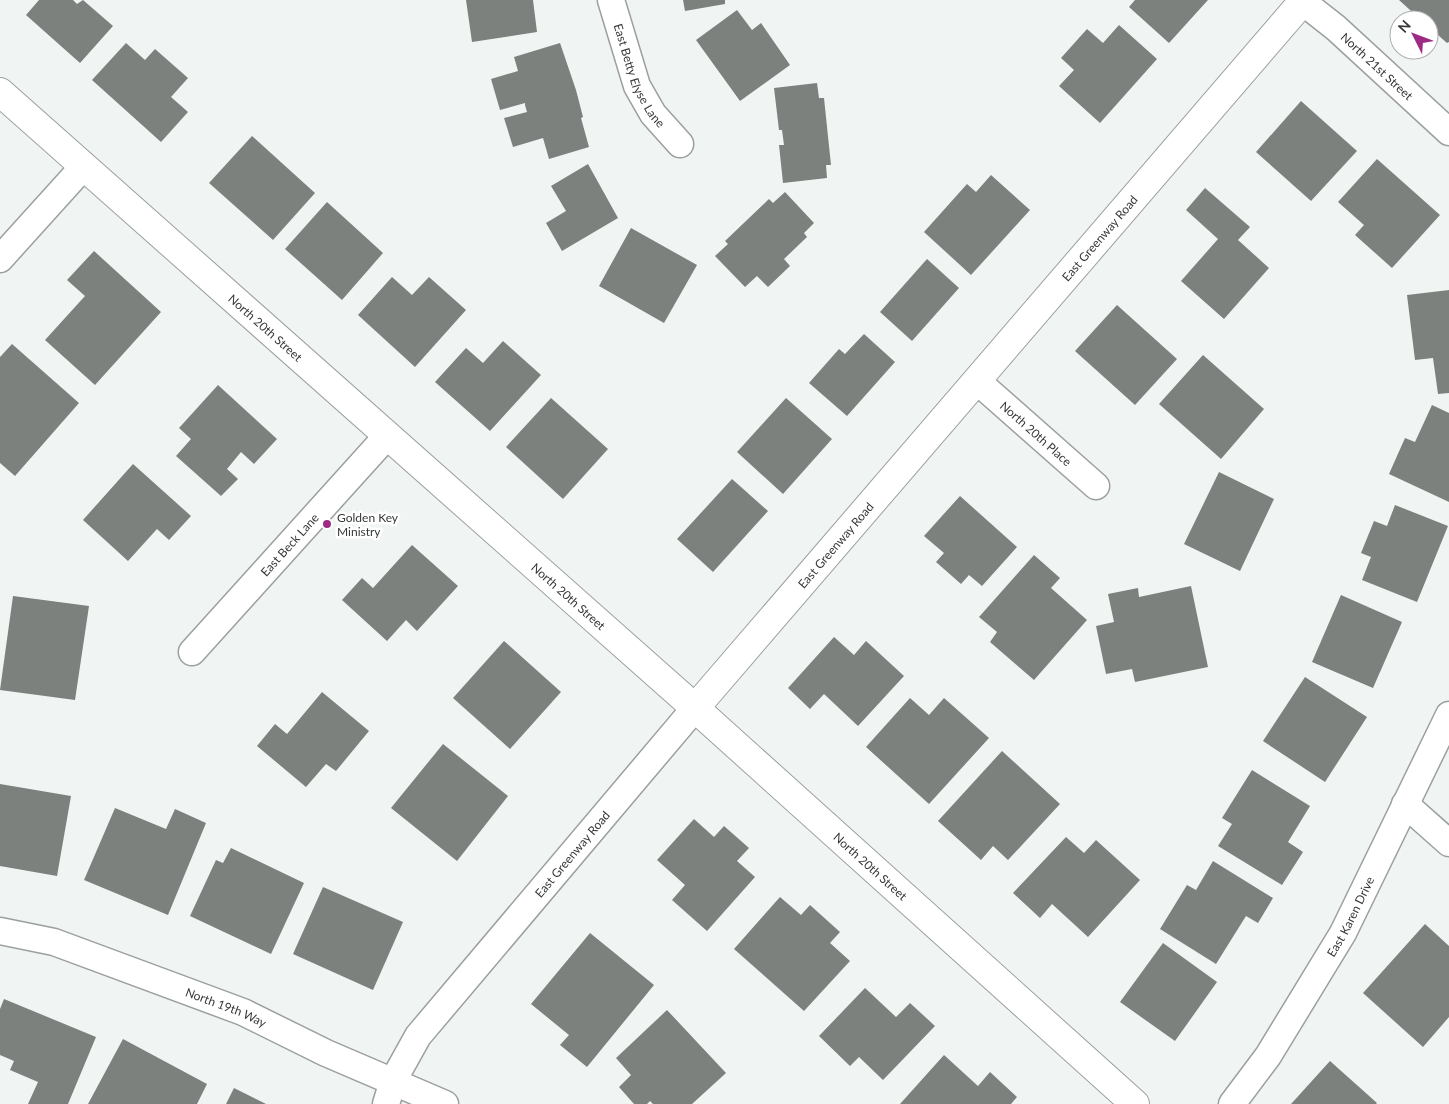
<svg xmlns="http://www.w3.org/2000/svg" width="1449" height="1104" viewBox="0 0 1449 1104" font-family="Lato,sans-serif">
  <rect width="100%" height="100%" fill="#f0f5f3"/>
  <g fill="#7c817e">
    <polygon points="39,0 73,0 77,4 83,0 113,26 80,63 26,15"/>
    <polygon points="466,0 533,0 537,32 472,42"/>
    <polygon points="683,0 725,0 725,4 685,11"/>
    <polygon points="1135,0 1208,0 1169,43 1129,7"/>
    <polygon points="1399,0 1449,0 1449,42 1447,43 1429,27 1429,20 1421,20"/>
    <polygon points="737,10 752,30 761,23 790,65 740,101 696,40"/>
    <polygon points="1119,25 1157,59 1100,123 1059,86 1074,70 1061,58 1087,29 1103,43"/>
    <polygon points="126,43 145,60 155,49 188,78 171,97 188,112 161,142 92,80"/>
    <polygon points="560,43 576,90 583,117 581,118 589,147 549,159 543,138 513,147 504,118 527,112 525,105 525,103 500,110 491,79 518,71 514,57"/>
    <polygon points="817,83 819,98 824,98 831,165 826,165 827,178 783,183 779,145 784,145 782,130 779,130 774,88"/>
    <polygon points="1301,101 1357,151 1311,201 1256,152"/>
    <polygon points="252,136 315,193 273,240 209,183"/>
    <polygon points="1377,159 1440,215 1392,268 1355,235 1364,225 1338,202"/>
    <polygon points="588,164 618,218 562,251 546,223 566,211 551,186"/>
    <polygon points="991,175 1030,210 971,275 924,232 967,184 976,192"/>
    <polygon points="1205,188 1250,227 1238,240 1269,268 1224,319 1181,281 1218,239 1186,210"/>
    <polygon points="785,192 814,223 804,233 807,237 784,259 790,266 768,287 757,276 745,287 715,256 728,244 725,241 769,199 773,203"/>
    <polygon points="327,202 383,253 342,300 285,249"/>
    <polygon points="631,228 697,265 664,323 599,286"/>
    <polygon points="94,251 161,312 95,385 45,340 85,296 67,280"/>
    <polygon points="927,259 959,288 912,341 880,312"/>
    <polygon points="392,277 412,295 429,277 466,310 415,367 358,315"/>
    <polygon points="1449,290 1449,393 1438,394 1433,358 1415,360 1407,295"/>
    <polygon points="1117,305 1177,359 1135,405 1075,351"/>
    <polygon points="864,334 895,362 847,416 809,383 839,349 845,354"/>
    <polygon points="503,341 541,375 490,431 435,382 466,348 483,363"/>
    <polygon points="12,344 79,403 15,476 0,463 0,357"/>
    <polygon points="1203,355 1264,409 1221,459 1159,404"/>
    <polygon points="218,385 277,439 254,464 241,452 227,469 238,479 221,496 176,456 191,439 179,428"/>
    <polygon points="551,398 608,449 563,499 506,447"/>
    <polygon points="786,398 832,439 783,494 737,452"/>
    <polygon points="1432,405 1449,413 1449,502 1389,474 1405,438 1415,442"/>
    <polygon points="133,464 191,516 169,540 157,529 128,561 83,520"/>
    <polygon points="1219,472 1274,499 1240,571 1184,544"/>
    <polygon points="732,479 768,511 713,572 677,539"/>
    <polygon points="960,496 1017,547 982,586 969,575 961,584 936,562 944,553 924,536"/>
    <polygon points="1395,505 1448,526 1417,602 1362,580 1371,557 1361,553 1374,521 1387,526"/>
    <polygon points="412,545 458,586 417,631 406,620 387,641 342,600 362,578 373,588"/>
    <polygon points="1034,555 1060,578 1051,588 1087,620 1034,680 990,642 997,632 979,617"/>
    <polygon points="1191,586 1208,667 1135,682 1132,669 1106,674 1096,626 1114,622 1108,594 1138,588 1139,597"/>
    <polygon points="1341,595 1402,622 1373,688 1312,662"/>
    <polygon points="13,596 89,606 75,700 0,690"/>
    <polygon points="834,637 854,655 866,641 904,676 858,726 824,694 810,709 788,688"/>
    <polygon points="504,641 561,692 510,749 453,698"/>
    <polygon points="1305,677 1367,717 1325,782 1263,741"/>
    <polygon points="322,692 369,731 336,771 326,764 306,787 257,746 275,724 287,734"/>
    <polygon points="910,698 929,715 944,698 989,738 929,804 866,747"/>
    <polygon points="443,744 508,796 457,861 391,808"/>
    <polygon points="1002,751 1060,804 1008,860 993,846 981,860 938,821"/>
    <polygon points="1252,770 1310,806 1288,842 1303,852 1282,885 1218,846 1232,824 1222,818"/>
    <polygon points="0,784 71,796 57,876 0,866"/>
    <polygon points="115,808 166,829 175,809 206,823 168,915 84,880"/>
    <polygon points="694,819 714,837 724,826 749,848 737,861 755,877 707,931 672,900 685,885 657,860"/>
    <polygon points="1066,837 1084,853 1096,840 1140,880 1088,937 1052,904 1040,918 1013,893"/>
    <polygon points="231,848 304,883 271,954 190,916 216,860 223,863"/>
    <polygon points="1213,861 1273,898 1258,923 1246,916 1216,964 1160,929 1187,885 1196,890"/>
    <polygon points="323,887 403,922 373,990 293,954"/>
    <polygon points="780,897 801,915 810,905 840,932 830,943 850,961 804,1011 734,949"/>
    <polygon points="1425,924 1449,946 1449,1017 1423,1047 1363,993"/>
    <polygon points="590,933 654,985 587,1067 560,1045 569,1035 531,1004"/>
    <polygon points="1163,943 1217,982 1175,1041 1120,1002"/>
    <polygon points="865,988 896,1017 910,1003 935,1026 883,1080 859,1057 850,1066 819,1036"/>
    <polygon points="4,999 96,1037 68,1104 28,1104 38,1082 10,1070 14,1061 0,1055 0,1009"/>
    <polygon points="667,1010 726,1073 692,1104 653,1104 650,1101 647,1104 634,1104 619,1087 631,1075 616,1058"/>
    <polygon points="123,1039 207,1084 197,1104 88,1104"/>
    <polygon points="944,1055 978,1086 990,1072 1017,1097 1011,1104 900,1104"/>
    <polygon points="1330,1061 1377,1103 1376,1104 1291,1104"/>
    <polygon points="234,1088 266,1104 226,1104"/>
  </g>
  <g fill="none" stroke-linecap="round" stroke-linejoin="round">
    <defs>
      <g id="minor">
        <path id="s1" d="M611,0L637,86L653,114L680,144"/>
        <path id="s2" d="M1303,2L1336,28L1449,132"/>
        <polyline points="0,259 84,166"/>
        <path id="s3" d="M977,381L1096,486"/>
        <path id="s4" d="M192,652L387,436"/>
        <polyline points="1405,804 1449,843"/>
        <path id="s5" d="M0,931L54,942L243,1012L326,1053L445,1104"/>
        <path id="s6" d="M386,1104L393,1081L418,1036L695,708"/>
        <path id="s7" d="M1232,1104L1268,1056L1343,933L1449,715"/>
      </g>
      <g id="tertiary">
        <path id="s8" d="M0,92L695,708L1135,1104"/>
        <path id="s9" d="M695,708L1304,0"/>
      </g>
    </defs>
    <use href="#minor" stroke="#9ba09d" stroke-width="29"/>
    <use href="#tertiary" stroke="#9ba09d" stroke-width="30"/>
    <use href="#minor" stroke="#fff" stroke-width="26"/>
    <use href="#tertiary" stroke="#fff" stroke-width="28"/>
  </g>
  <circle fill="#9f2a84" stroke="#fff" stroke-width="2" cx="327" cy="524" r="5"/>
  <g text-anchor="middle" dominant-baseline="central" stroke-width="5" stroke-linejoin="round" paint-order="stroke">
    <g font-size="12" fill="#363837" stroke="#fff">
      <text stroke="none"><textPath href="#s2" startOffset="98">North 21st Street</textPath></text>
      <text stroke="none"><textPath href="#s1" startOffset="81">East Betty Elyse Lane</textPath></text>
      <text stroke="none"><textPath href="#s9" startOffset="620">East Greenway Road</textPath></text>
      <text stroke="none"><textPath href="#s8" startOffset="355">North 20th Street</textPath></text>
      <text stroke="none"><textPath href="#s3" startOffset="79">North 20th Place</textPath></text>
      <text stroke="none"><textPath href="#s4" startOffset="145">East Beck Lane</textPath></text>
      <text stroke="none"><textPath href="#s9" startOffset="215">East Greenway Road</textPath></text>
      <text stroke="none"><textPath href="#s8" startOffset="760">North 20th Street</textPath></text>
      <text stroke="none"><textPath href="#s6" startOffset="314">East Greenway Road</textPath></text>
      <text stroke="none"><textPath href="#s8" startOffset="1165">North 20th Street</textPath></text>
      <text stroke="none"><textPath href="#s7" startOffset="222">East Karen Drive</textPath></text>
      <text stroke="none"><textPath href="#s5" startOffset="239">North 19th Way</textPath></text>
    </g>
    <g font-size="12" fill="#363837" stroke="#fff" text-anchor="start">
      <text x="337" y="517">Golden Key<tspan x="337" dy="14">Ministry</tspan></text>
    </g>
  </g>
  <g transform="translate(1414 35) rotate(312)"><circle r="24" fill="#ffffff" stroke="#afafaf"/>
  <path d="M0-4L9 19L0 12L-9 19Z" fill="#9f2a84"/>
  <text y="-8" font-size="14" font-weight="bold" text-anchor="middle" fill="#363837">N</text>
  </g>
</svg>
